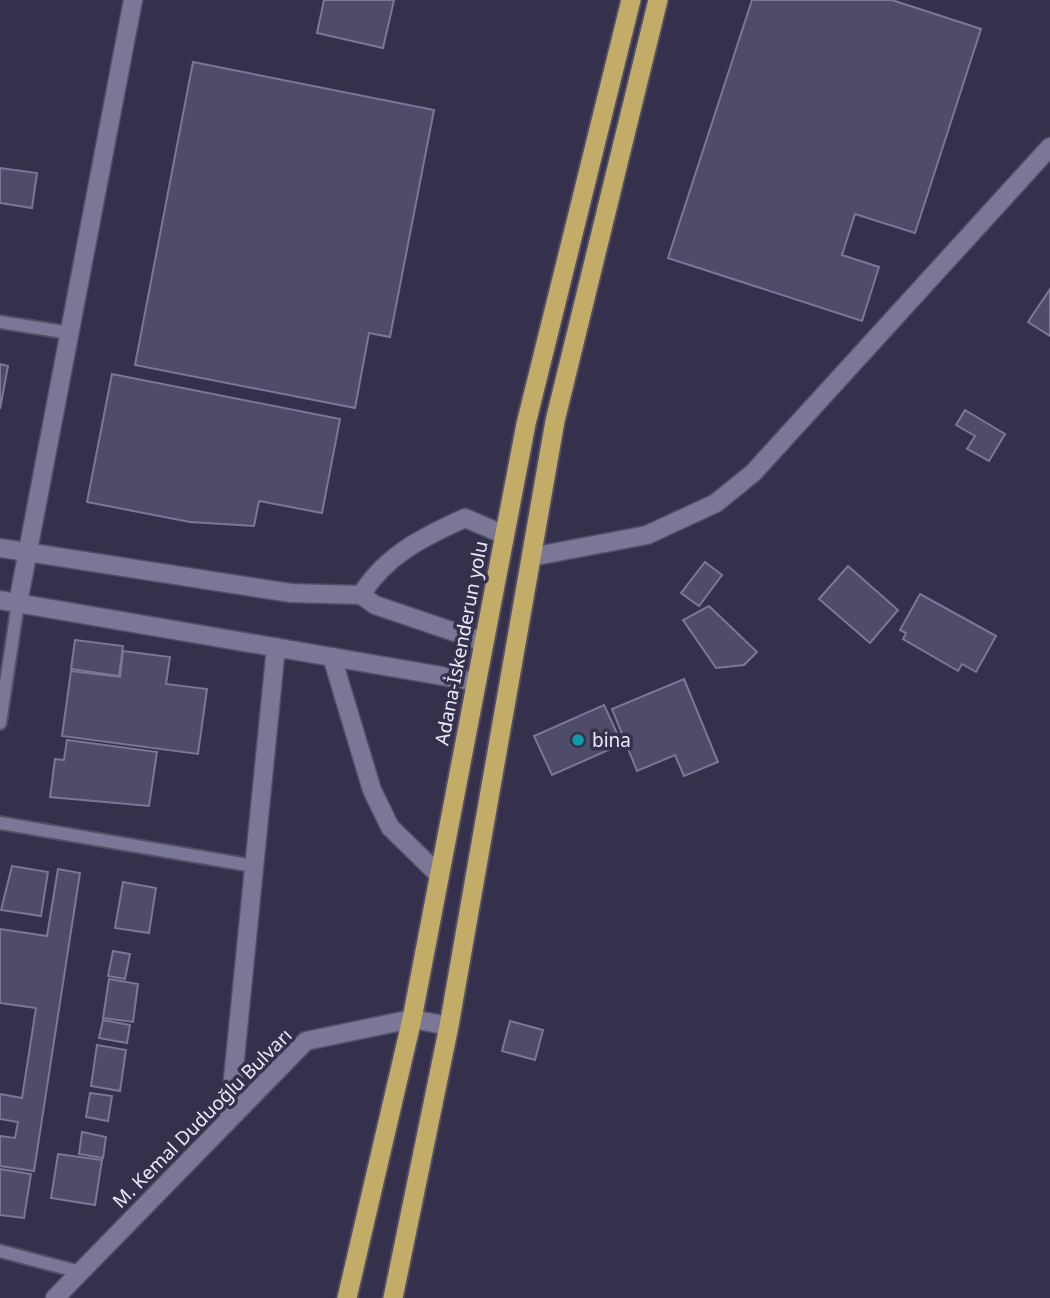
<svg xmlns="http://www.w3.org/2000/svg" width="1050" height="1298" viewBox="0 0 1050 1298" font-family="'Noto Sans',sans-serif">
  <rect width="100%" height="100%" fill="#35314d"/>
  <g fill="#4f4c69" stroke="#7b7797" stroke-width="2">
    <polygon points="324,0 394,0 383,48 317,33"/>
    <polygon points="752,0 892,0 981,29 915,233 855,214 842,255 879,267 862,321 668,258"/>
    <polygon points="193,62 434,110 390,337 369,333 355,408 135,365"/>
    <polygon points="0,168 37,173 32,208 0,203"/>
    <polygon points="1050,289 1050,336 1028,322"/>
    <polygon points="0,364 8,366 0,409"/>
    <polygon points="112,374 340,419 322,513 259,501 254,526 190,522 87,502"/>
    <polygon points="965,410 1005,434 989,461 967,449 975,436 956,425"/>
    <polygon points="705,562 722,575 699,606 681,593"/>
    <polygon points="848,566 898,610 870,643 819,599"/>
    <polygon points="920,594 996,636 976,672 962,664 958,671 903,639 906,633 900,630"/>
    <polygon points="709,606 757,652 744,665 716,668 683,620"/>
    <polygon points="75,640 123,646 119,676 71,669"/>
    <polygon points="123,651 170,657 166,684 207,689 198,754 62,736 71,671 120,677"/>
    <polygon points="684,679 718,762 684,776 675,755 637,771 612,709"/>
    <polygon points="604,705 622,744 552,775 534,736"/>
    <polygon points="67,740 157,752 149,806 50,797 55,759 64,760"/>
    <polygon points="12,866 48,872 41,916 1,910"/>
    <polygon points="58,869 80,873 34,1171 0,1166 0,1136 15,1138 18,1122 0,1119 0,1094 22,1098 36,1008 0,1003 0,929 47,936"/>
    <polygon points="123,882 156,888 149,933 115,928"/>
    <polygon points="113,951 130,954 125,979 108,976"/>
    <polygon points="109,979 138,984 133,1022 103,1018"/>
    <polygon points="103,1020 130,1025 127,1043 99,1038"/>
    <polygon points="510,1021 543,1030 535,1060 502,1051"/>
    <polygon points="97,1045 126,1050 120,1091 91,1086"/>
    <polygon points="90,1093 112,1096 108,1121 86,1117"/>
    <polygon points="82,1132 106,1137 103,1158 79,1154"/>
    <polygon points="58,1154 102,1160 95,1205 51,1198"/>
    <polygon points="0,1169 31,1174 24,1218 0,1215"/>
  </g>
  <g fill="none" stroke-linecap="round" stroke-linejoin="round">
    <defs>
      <g id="service">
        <polyline points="0,322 70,333"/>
        <polyline points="0,723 18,603"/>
        <polyline points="0,823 254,866"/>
        <polyline points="0,1251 80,1272"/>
      </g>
      <g id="minor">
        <polyline points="0,548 291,593 361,595 375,605 484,642"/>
        <polyline points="531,557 647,535 716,503 753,473 1050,147"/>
        <path d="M361,595C386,555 423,537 465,518L505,535"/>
        <polyline points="0,600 477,682"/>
        <polyline points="18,603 133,0"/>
        <polyline points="332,657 372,790 390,827 440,876"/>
        <polyline points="229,1119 276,647"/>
      </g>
      <polyline id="tertiary" points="55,1298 306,1041 412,1019 449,1026"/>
      <g id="trunk">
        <polyline points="347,1298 412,1019 526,424 631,0"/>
        <polyline points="393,1298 449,1026 555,421 658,0"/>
      </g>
    </defs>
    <use href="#service" stroke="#534e66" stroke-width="16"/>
    <use href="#minor" stroke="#534e66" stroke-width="21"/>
    <use href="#tertiary" stroke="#534e66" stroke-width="21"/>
    <use href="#trunk" stroke="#534e66" stroke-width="23"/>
    <use href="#service" stroke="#7a7797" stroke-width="12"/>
    <use href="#minor" stroke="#7a7797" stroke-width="18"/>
    <use href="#tertiary" stroke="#7a7797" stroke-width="18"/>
    <use href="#trunk" stroke="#c3ab68" stroke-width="19"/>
  </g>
  <circle fill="#0f9aa8" stroke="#35314d" stroke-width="2.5" cx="578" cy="740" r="7"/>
  <g text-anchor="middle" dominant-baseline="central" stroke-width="7" stroke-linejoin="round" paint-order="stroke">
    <g font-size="19" fill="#ebe9fb" stroke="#35314d">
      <text transform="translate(461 643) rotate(-79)">Adana-İskenderun yolu</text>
      <text transform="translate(202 1118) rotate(-45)">M. Kemal Duduoğlu Bulvarı</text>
    </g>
    <g font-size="19" fill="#ebe9fb" stroke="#35314d" text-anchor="start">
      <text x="592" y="740">bina</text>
    </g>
  </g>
</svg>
